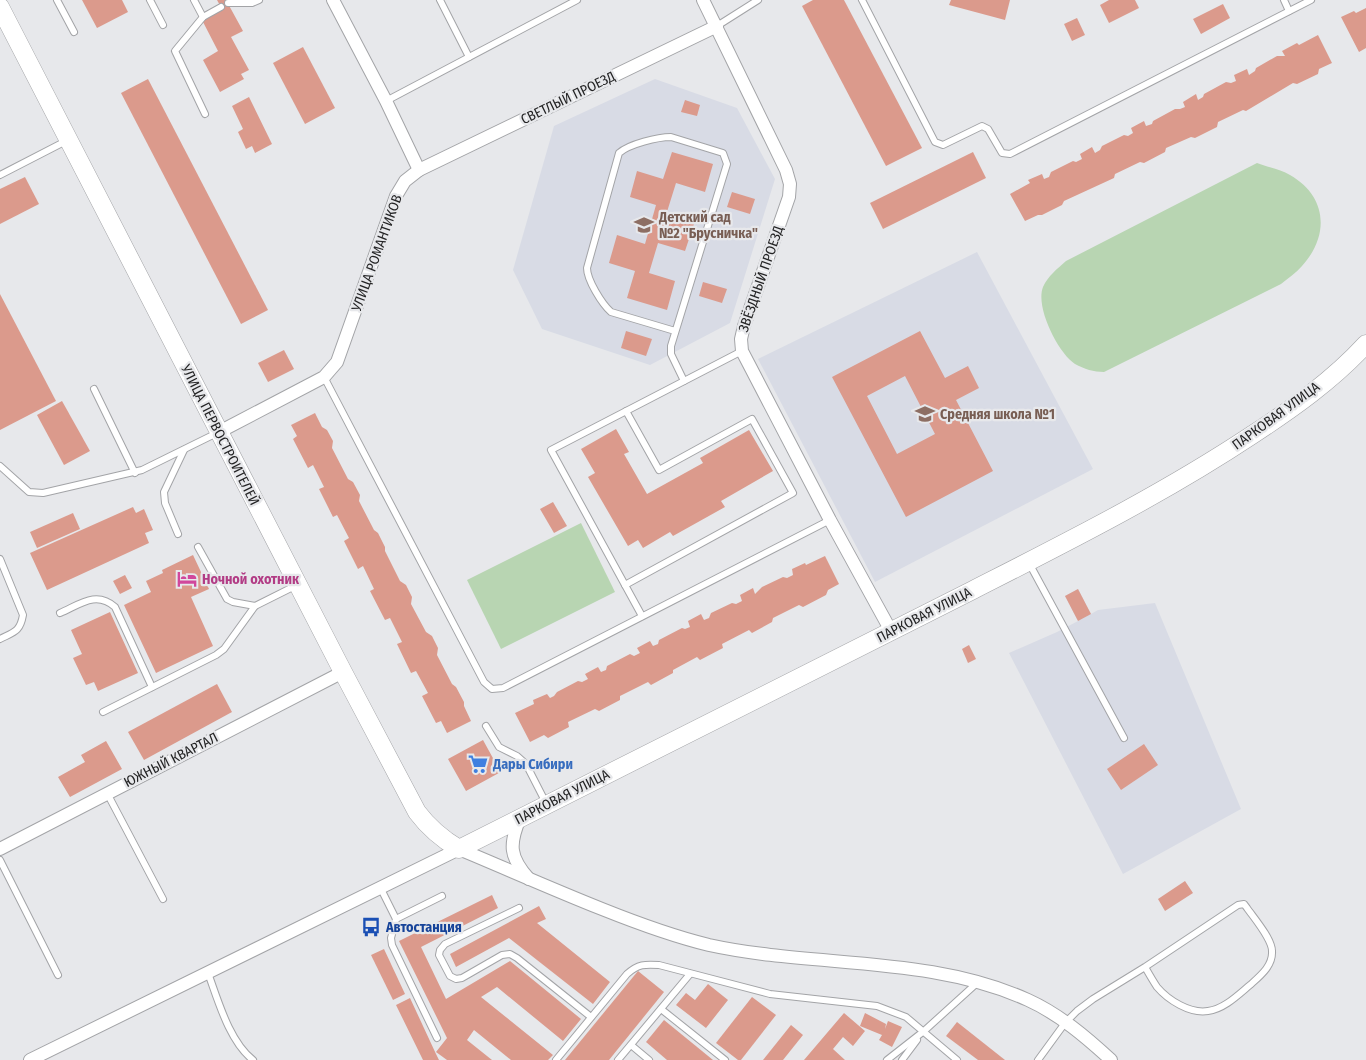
<svg xmlns="http://www.w3.org/2000/svg" width="1366" height="1060" viewBox="0 0 1366 1060" font-family="'Fira Sans Condensed',sans-serif">
  <rect width="100%" height="100%" fill="#e7e8eb"/>
  <g fill="#d8dbe5">
    <polygon points="655,79 737,108 775,179 730,323 650,365 542,329 513,270 554,126"/>
    <polygon points="977,252 1093,469 875,582 758,359"/>
    <polygon points="1078,589 1091,614 1098,610 1155,603 1241,809 1123,874 1009,653 1057,632 1078,621 1065,596"/>
  </g>
  <g fill="#b8d5b2">
    <path d="M1257,163C1267,167 1280,169 1290,175C1327,196 1330,235 1302,266C1296,273 1288,278 1281,284L1104,372C1094,372 1084,369 1075,364C1058,353 1035,307 1043,287C1048,276 1057,269 1066,261Z"/>
    <polygon points="581,523 615,592 501,649 467,580"/>
  </g>
  <g fill="#db9a8c" fill-rule="evenodd">
    <polygon points="82,0 122,0 128,12 97,28"/>
    <polygon points="217,0 226,0 243,31 231,37 249,70 241,74 244,79 220,92 203,60 218,51 202,20 222,9"/>
    <polygon points="813,0 844,0 922,148 886,166 802,6"/>
    <polygon points="951,0 1010,0 1005,20 949,5"/>
    <polygon points="1109,0 1135,0 1139,8 1109,23 1100,5"/>
    <polygon points="1223,4 1230,18 1201,34 1193,19"/>
    <polygon points="1366,8 1366,48 1359,52 1341,17 1354,11 1356,13"/>
    <polygon points="1077,18 1085,35 1072,41 1064,24"/>
    <polygon points="1318,35 1332,63 1319,69 1318,74 1297,84 1293,83 1246,111 1243,110 1218,122 1217,127 1195,138 1191,137 1166,148 1165,152 1144,163 1140,162 1115,174 1114,178 1064,201 1062,205 1042,215 1038,215 1025,221 1010,194 1030,183 1028,180 1042,174 1044,179 1049,177 1051,172 1073,161 1076,162 1082,159 1080,154 1092,147 1095,153 1100,150 1102,146 1124,135 1128,136 1133,133 1131,128 1144,121 1146,126 1152,124 1153,121 1175,109 1180,109 1185,107 1183,102 1196,94 1198,100 1203,97 1204,94 1226,82 1231,83 1236,81 1234,75 1247,69 1249,75 1255,71 1256,68 1277,56 1285,56 1282,51 1297,43 1299,45"/>
    <polygon points="303,47 335,108 305,124 273,63"/>
    <polygon points="148,79 268,310 241,324 121,93"/>
    <polygon points="249,97 272,144 255,153 252,146 246,149 238,132 243,129 232,106"/>
    <polygon points="685,100 700,105 697,116 681,112"/>
    <polygon points="672,152 713,164 705,192 676,183 666,215 694,224 685,251 658,243 649,273 675,281 667,310 627,298 635,271 609,263 617,235 645,244 656,205 630,197 637,171 663,179"/>
    <polygon points="973,152 986,178 883,229 870,203"/>
    <polygon points="25,177 39,204 0,224 0,189"/>
    <polygon points="732,192 755,199 750,214 727,207"/>
    <polygon points="703,282 727,289 722,303 699,296"/>
    <polygon points="0,294 56,401 0,430"/>
    <polygon points="626,331 652,339 646,356 621,348"/>
    <path d="M920,331L945,378L968,366L979,388L956,400L993,471L906,517L832,377ZM905,376L935,434L897,454L867,396Z"/>
    <polygon points="284,350 294,369 268,382 258,363"/>
    <polygon points="62,401 90,451 64,465 37,415"/>
    <polygon points="315,413 322,427 327,430 333,441 332,448 348,479 353,482 360,495 359,501 374,530 378,533 385,547 385,551 400,581 406,585 412,597 411,604 426,632 432,636 438,648 437,655 452,684 456,687 464,702 464,706 471,721 447,733 441,721 436,723 422,696 428,693 416,671 411,673 397,644 402,642 390,618 385,620 370,591 374,589 363,566 358,569 344,541 349,538 337,515 333,517 319,489 324,487 313,465 308,468 293,439 297,436 291,425"/>
    <polygon points="616,429 629,452 624,454 647,494 703,463 700,458 749,430 773,471 721,501 725,507 673,536 670,532 643,548 638,540 628,546 588,477 595,473 581,449"/>
    <polygon points="553,502 567,526 554,533 540,509"/>
    <polygon points="133,507 136,513 144,509 153,530 145,533 149,543 47,590 30,553"/>
    <polygon points="73,513 80,529 37,548 30,532"/>
    <polygon points="193,555 209,589 191,597 213,646 156,673 124,605 151,592 146,581 163,573 162,570"/>
    <polygon points="825,556 839,584 828,590 826,595 803,607 799,605 773,618 772,622 752,633 749,630 722,644 723,648 700,660 697,657 673,670 673,673 651,685 648,682 620,696 620,700 599,711 595,709 568,722 569,727 548,738 544,735 530,742 515,713 534,704 533,700 547,694 550,698 554,696 557,692 578,681 582,682 588,679 585,674 598,667 601,672 606,670 607,666 630,654 634,656 640,653 637,648 650,641 653,646 658,644 659,640 682,628 685,629 690,627 688,621 701,614 704,620 709,618 711,613 732,603 736,604 742,601 740,595 753,588 755,594 762,587 783,577 787,578 793,575 792,569 805,563 806,565"/>
    <polygon points="125,575 132,588 120,594 113,581"/>
    <polygon points="1078,589 1091,614 1078,621 1065,596"/>
    <polygon points="110,612 138,673 98,691 94,682 86,685 73,658 82,654 71,630"/>
    <polygon points="969,645 976,659 968,663 962,649"/>
    <polygon points="217,684 232,712 144,760 128,732"/>
    <polygon points="483,740 494,760 501,757 508,768 466,791 448,759"/>
    <polygon points="106,741 122,769 70,797 58,777 85,762 81,755"/>
    <polygon points="1144,744 1158,765 1121,790 1107,769"/>
    <polygon points="1185,881 1193,893 1165,911 1158,899"/>
    <polygon points="492,895 498,908 421,947 446,999 510,961 581,1019 563,1041 497,987 481,997 553,1055 548,1060 511,1060 474,1030 467,1040 492,1060 447,1060 436,1052 447,1038 399,941"/>
    <polygon points="539,906 546,919 537,923 610,982 593,1004 509,938 456,967 450,954"/>
    <polygon points="384,949 405,994 393,1000 371,955"/>
    <polygon points="638,971 664,992 609,1060 565,1060"/>
    <polygon points="708,984 728,1000 706,1028 676,1005 686,993 695,1000"/>
    <polygon points="752,997 776,1015 741,1060 738,1060 716,1043"/>
    <polygon points="410,998 436,1054 439,1060 423,1060 396,1005"/>
    <polygon points="844,1013 865,1031 853,1046 843,1037 833,1049 845,1060 804,1060"/>
    <polygon points="865,1013 886,1024 885,1029 888,1021 902,1027 892,1047 879,1040 882,1035 860,1026"/>
    <polygon points="664,1020 713,1060 667,1060 646,1042"/>
    <polygon points="957,1022 1005,1060 978,1060 946,1036"/>
    <polygon points="791,1025 803,1035 783,1060 763,1060"/>
  </g>
  <g fill="none" stroke-linecap="round" stroke-linejoin="round">
    <defs>
      <g id="lane">
        <polyline points="57,0 74,32"/>
        <polyline points="150,0 163,25"/>
        <polyline points="194,0 203,17"/>
        <polyline points="440,0 469,57"/>
        <polyline points="862,0 935,142 943,145 982,126 988,129 1002,153 1010,154 1311,0"/>
        <polyline points="1284,0 1289,11"/>
        <polyline points="228,3 252,3 259,0"/>
        <polyline points="717,26 758,0"/>
        <polyline points="386,101 577,0"/>
        <polyline points="205,114 175,51 203,17 221,7"/>
        <polyline points="0,175 68,140"/>
        <path d="M675,331L611,312C602,304 587,280 587,268L619,153C629,144 658,137 671,137L723,153L727,164L671,346V354L684,381"/>
        <polyline points="324,377 484,682 492,689 503,688 830,520"/>
        <polyline points="94,389 135,473"/>
        <polyline points="626,411 659,470 752,419 793,493 625,585 642,616"/>
        <polyline points="0,466 29,492 43,493 142,470 217,433"/>
        <polyline points="178,534 165,503 164,492 184,450"/>
        <polyline points="198,547 227,599 233,602 255,606"/>
        <path d="M0,559L23,615C20,632 14,632 0,639"/>
        <polyline points="1029,563 1124,738"/>
        <polyline points="625,585 551,450 742,351"/>
        <path d="M60,613C79,605 96,590 115,607L152,687"/>
        <polyline points="103,712 216,655 224,649 255,606 297,585"/>
        <polyline points="486,726 499,747 517,756 526,764 546,803"/>
        <polyline points="107,793 163,899"/>
        <polyline points="0,860 58,975"/>
        <polyline points="380,887 396,919 391,938 392,945 437,1038"/>
        <polyline points="519,908 445,944 440,950 439,955 450,976 456,979 462,978 502,955 510,954 517,958 591,1017"/>
        <polyline points="396,919 442,896"/>
        <path d="M208,973C218,1000 229,1041 253,1060"/>
        <polyline points="661,1009 725,1060"/>
        <polyline points="631,1045 649,1060"/>
        <path d="M556,1060L627,974C638,964 645,964 659,965L770,994L877,1006L906,1017L957,1060"/>
        <polyline points="618,1060 690,974"/>
        <polyline points="887,1060 924,1031 977,983"/>
        <polyline points="902,1060 917,1040"/>
        <path d="M1038,1060L1065,1023L1077,1011L1093,999L1145,967L1238,905L1244,904L1247,908C1254,918 1272,939 1272,951C1273,966 1260,976 1250,985C1238,995 1224,1009 1208,1011C1190,1014 1168,1000 1157,987C1153,981 1149,974 1145,967"/>
      </g>
      <g id="street">
        <polyline points="703,0 786,170 790,184 789,197 744,326 741,339 742,351 830,520 891,631"/>
        <polyline points="419,170 717,26"/>
        <polyline points="219,432 324,377 337,362 396,196 405,181 419,170 386,101 333,0"/>
        <path d="M520,818C509,844 509,857 529,879"/>
        <polyline points="0,849 343,672"/>
        <path d="M30,1060L459,849C507,869 554,890 602,909C637,923 672,936 709,945C814,968 929,955 1028,1000C1059,1014 1086,1037 1111,1060"/>
      </g>
      <path id="secondary" d="M0,7L343,672L417,812C429,828 442,839 459,849C631,763 802,676 973,590C1067,542 1163,494 1252,435C1292,409 1333,380 1366,344"/>
    </defs>
    <use href="#lane" stroke="#a3a4a7" stroke-width="8"/>
    <use href="#street" stroke="#a3a4a7" stroke-width="14"/>
    <use href="#secondary" stroke="#a3a4a7" stroke-width="19"/>
    <use href="#lane" stroke="#fff" stroke-width="6"/>
    <use href="#street" stroke="#fff" stroke-width="12"/>
    <use href="#secondary" stroke="#fff" stroke-width="18"/>
  </g>
  <defs>
    <symbol id="school-bare" viewBox="-9 -9 18 18"><path d="M0-5L7-2L0 1L-7-2ZM-4 1L0 2.5L4 1V4Q0 6-4 4Z" fill="#8d6e63" stroke="#e7e8eb" stroke-width="2.5" paint-order="stroke"/></symbol>
    <symbol id="hotel-bare" viewBox="-9 -9 18 18"><path d="M-6-4.5h1.5V1H6V5H4.5V3h-9V5H-6ZM-4 0a1.8 1.8 0 1 1 3.6 0ZM.5 0V-2.5h3Q6-2.5 6 0Z" fill="#d1479c" stroke="#e7e8eb" stroke-width="2.5" paint-order="stroke"/></symbol>
    <symbol id="supermarket-bare" viewBox="-9 -9 18 18"><path d="M-6-5.5h2.5l.6 2H6L4.5 2H-2.5L-4.4-4H-6ZM-1.5 3.2a1.3 1.3 0 1 0 .1 0ZM3 3.2a1.3 1.3 0 1 0 .1 0Z" fill="#3f7fe0" stroke="#e7e8eb" stroke-width="2.5" paint-order="stroke"/></symbol>
    <symbol id="bus-bare" viewBox="-9 -9 18 18"><path d="M-5-6H5V4H4V6H2V4H-2V6H-4V4H-5ZM-3.5-4V0h7V-4ZM-3.5 1.2v1.5H-2V1.2ZM2 1.2v1.5H3.5V1.2Z" fill="#1a4fb4" stroke="#e7e8eb" stroke-width="2.5" paint-order="stroke"/></symbol>
  </defs>
  <g fill-rule="evenodd">
    <use href="#school-bare" x="630" y="211" width="28" height="28"/>
    <use href="#school-bare" x="911" y="400" width="28" height="28"/>
    <use href="#hotel-bare" x="173" y="565" width="28" height="28"/>
    <use href="#supermarket-bare" x="464" y="750" width="28" height="28"/>
    <use href="#bus-bare" x="357" y="913" width="28" height="28"/>
  </g>
  <g text-anchor="middle" dominant-baseline="central" stroke-width="4.5" stroke-linejoin="round" paint-order="stroke">
    <g font-size="14" fill="#242425" stroke="#e7e8eb">
      <text transform="translate(568 98) rotate(-26)">СВЕТЛЫЙ ПРОЕЗД</text>
      <text transform="translate(377 253) rotate(-70)">УЛИЦА РОМАНТИКОВ</text>
      <text transform="translate(761 279) rotate(-71)">ЗВЁЗДНЫЙ ПРОЕЗД</text>
      <text transform="translate(1276 416) rotate(-36)">ПАРКОВАЯ УЛИЦА</text>
      <text transform="translate(220 435) rotate(63)">УЛИЦА ПЕРВОСТРОИТЕЛЕЙ</text>
      <text transform="translate(924 615) rotate(-27)">ПАРКОВАЯ УЛИЦА</text>
      <text transform="translate(171 760) rotate(-27)">ЮЖНЫЙ КВАРТАЛ</text>
      <text transform="translate(562 797) rotate(-27)">ПАРКОВАЯ УЛИЦА</text>
    </g>
    <g font-size="14" font-weight="bold" fill="#785e54" stroke="#e7e8eb" text-anchor="start">
      <text x="659" y="217">Детский сад<tspan x="659" dy="16">№2 "Брусничка"</tspan></text>
      <text x="940" y="414">Средняя школа №1</text>
    </g>
    <g font-size="14" font-weight="bold" fill="#b23c85" stroke="#e7e8eb" text-anchor="start">
      <text x="202" y="579">Ночной охотник</text>
    </g>
    <g font-size="14" font-weight="bold" fill="#366cbe" stroke="#e7e8eb" text-anchor="start">
      <text x="493" y="764">Дары Сибири</text>
    </g>
    <g font-size="14" font-weight="bold" fill="#164399" stroke="#e7e8eb" text-anchor="start">
      <text x="386" y="927">Автостанция</text>
    </g>
  </g>
</svg>
